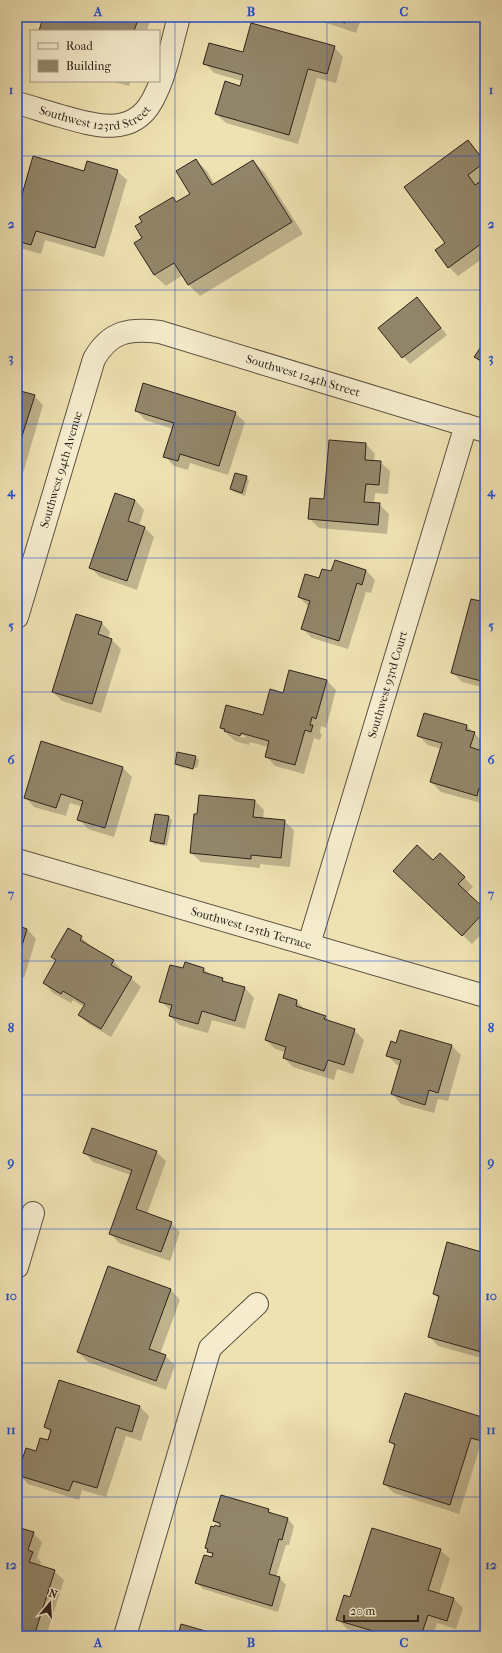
<svg xmlns="http://www.w3.org/2000/svg" width="502" height="1653" viewBox="0 0 502 1653" font-family="'IM FELL French Canon',serif">
  <rect width="100%" height="100%" fill="#efe2b2"/>
  <filter id="stains"><feTurbulence type="fractalNoise" baseFrequency=".005" numOctaves="4"/><feColorMatrix values="0 0 0 0 .2 0 0 0 0 .09 0 0 0 0 .02 0 0 0 .5 -.17"/></filter>
  <radialGradient id="worn" r=".72"><stop offset=".6" stop-color="#630" stop-opacity="0"/><stop offset="1" stop-color="#630" stop-opacity=".3"/></radialGradient>
  <g fill="#0003" fill-rule="evenodd">
    <polygon points="44,17 151,17 147,31 40,31"/>
    <polygon points="313,17 362,17 356,33 315,19"/>
    <polygon points="334,47 343,57 336,83 317,78 298,144 226,123 216,114 241,87 242,81 214,73 205,63 244,54"/>
    <polygon points="111,81 130,81 129,86"/>
    <polygon points="468,141 485,161 485,178 482,180 485,184 485,257 458,276 449,267 446,243"/>
    <polygon points="196,160 207,171 215,185 253,161 264,172 303,234 200,296 189,285 183,275 166,286 154,275 135,244 144,239 173,198 177,203 191,194"/>
    <polygon points="117,171 127,180 104,257 45,240 41,254 20,248 17,245 17,215 85,172"/>
    <polygon points="423,305 447,335 410,364 379,328"/>
    <polygon points="485,343 485,367 475,357"/>
    <polygon points="17,391 34,396 43,405 23,473 17,471"/>
    <polygon points="136,410 235,413 245,422 228,475 190,463 188,470 174,466 165,456 173,429 145,420"/>
    <polygon points="366,444 375,454 374,461 380,462 390,471 388,494 375,493 374,504 379,504 389,514 387,534 319,528 309,518 325,500"/>
    <polygon points="246,477 249,480 245,496 234,492 231,489"/>
    <polygon points="115,494 135,500 144,510 139,526 145,528 154,537 137,590 100,577 91,568"/>
    <polygon points="336,561 366,570 375,580 371,593 366,592 348,649 312,638 302,628 309,607 299,597 320,579 332,573"/>
    <polygon points="485,603 485,688 462,682 452,672"/>
    <polygon points="101,622 110,632 108,639 112,640 121,649 101,713 62,701 53,692"/>
    <path d="M327,681L336,690L326,728L321,726L320,733L322,735L320,740L314,738L304,774L275,766L266,756L268,747L250,742L249,745L235,741L221,728L264,716L284,694ZM230,732L245,736V738L230,734Z"/>
    <polygon points="467,726 484,743 481,752 485,753 485,804 441,792 431,782 441,749 428,745 418,735"/>
    <polygon points="42,743 123,768 132,777 114,837 88,829 79,819 83,807 70,803 66,816 34,807 25,797"/>
    <polygon points="195,757 199,760 197,768 178,764 178,766 196,771 179,767 176,764"/>
    <polygon points="255,801 264,810 263,819 284,821 294,830 290,867 260,864 260,868 201,862 191,853"/>
    <polygon points="168,817 172,820 167,846 154,844 151,840"/>
    <polygon points="433,861 464,877 473,887 467,893 485,910 485,930 472,944 403,880"/>
    <polygon points="17,926 27,929 36,939 24,978 17,975"/>
    <polygon points="81,937 91,946 90,948 113,961 122,970 121,972 131,978 141,987 111,1037 89,1024 79,1015 84,1007 73,1000 71,1003 53,993 44,983 57,961 52,957"/>
    <polygon points="204,969 210,975 222,979 227,983 245,988 254,998 245,1029 212,1020 208,1033 179,1025 170,1016 171,1011 161,1001 184,970"/>
    <polygon points="280,996 297,1001 306,1011 325,1016 331,1023 354,1030 364,1040 353,1074 337,1069 334,1080 293,1067 284,1058 285,1052 275,1049 266,1040"/>
    <polygon points="397,1044 452,1046 461,1055 448,1101 438,1099 434,1113 401,1104 392,1094 400,1066 397,1065 387,1055"/>
    <polygon points="84,1152 156,1152 166,1161 147,1214 171,1223 180,1232 170,1261 119,1243 110,1233 131,1175 93,1162"/>
    <polygon points="485,1254 485,1359 438,1346 429,1336 439,1299 434,1294"/>
    <polygon points="109,1268 171,1290 180,1300 160,1354 165,1356 175,1365 166,1390 88,1362 78,1352"/>
    <polygon points="140,1407 149,1416 141,1441 126,1436 106,1497 82,1490 79,1500 28,1484 19,1474 36,1452 49,1442 52,1433 46,1427"/>
    <polygon points="485,1419 485,1448 480,1447 459,1514 394,1493 384,1484 395,1447 390,1442"/>
    <polygon points="268,1510 273,1515 288,1519 294,1526 289,1545 286,1545 276,1577 280,1578 286,1585 278,1612 203,1589 197,1583 213,1556 206,1548 222,1528 214,1521"/>
    <polygon points="17,1528 33,1533 42,1542 37,1558 41,1562 40,1566 54,1571 64,1580 46,1636 17,1636"/>
    <polygon points="440,1550 450,1559 439,1594 454,1599 463,1608 456,1629 437,1623 433,1636 371,1636 347,1629 338,1619 351,1598"/>
  </g>
  <g fill="#92866a" stroke="#2e221b">
    <polygon points="43,17 139,17 134,31 39,31"/>
    <polygon points="328,17 347,17 345,23"/>
    <polygon points="251,23 335,46 327,74 308,69 289,135 215,114 225,81 240,86 243,75 203,64 209,43 243,52"/>
    <polygon points="468,140 485,162 468,175 475,185 483,180 485,183 485,241 448,268 435,250 445,243 404,187"/>
    <polygon points="33,156 84,171 87,161 118,170 95,248 36,231 31,245 17,241 17,212"/>
    <polygon points="196,159 212,185 253,160 292,222 188,285 174,263 154,275 134,243 142,238 135,226 142,222 139,217 173,197 176,202 190,194 176,171"/>
    <polygon points="417,297 441,328 402,358 378,328"/>
    <polygon points="485,341 485,363 474,357"/>
    <polygon points="143,383 236,412 219,466 180,454 178,461 163,457 174,423 135,411"/>
    <polygon points="17,390 35,395 17,452"/>
    <polygon points="329,440 366,443 365,460 381,461 379,485 366,484 364,502 380,503 378,525 308,519 310,498 324,499"/>
    <polygon points="235,473 247,476 242,493 230,489"/>
    <polygon points="115,493 135,500 128,521 145,527 127,581 89,568"/>
    <polygon points="335,560 366,570 362,585 357,583 339,641 301,629 310,601 298,597 305,574 319,578 322,569 331,571"/>
    <polygon points="471,599 485,602 485,682 451,673"/>
    <polygon points="76,614 102,622 98,634 112,639 92,704 52,692"/>
    <polygon points="289,670 327,680 316,719 312,717 310,725 313,725 311,732 305,730 295,765 265,757 269,741 241,733 240,736 224,731 225,729 220,728 226,705 263,715 270,689 283,693"/>
    <polygon points="424,713 467,725 466,730 475,732 470,747 485,752 485,789 479,788 477,796 430,782 442,743 417,736"/>
    <polygon points="41,741 123,767 105,828 77,820 83,801 61,794 56,808 24,798"/>
    <polygon points="177,752 196,756 193,769 175,764"/>
    <polygon points="199,795 255,800 253,817 285,820 281,858 251,855 251,859 190,853 194,814 197,814"/>
    <polygon points="155,814 169,816 164,844 150,841"/>
    <polygon points="417,845 433,860 440,853 465,877 458,884 485,909 485,911 462,936 393,871"/>
    <polygon points="17,925 27,929 17,962"/>
    <polygon points="68,928 82,936 80,940 114,960 111,965 132,977 101,1029 78,1015 85,1004 63,991 61,994 43,983 56,960 51,957"/>
    <polygon points="185,962 204,968 203,972 223,978 222,981 245,987 235,1021 202,1011 198,1024 169,1016 172,1005 159,1002 170,965 183,968"/>
    <polygon points="279,994 297,1000 296,1006 326,1016 324,1019 355,1029 344,1065 328,1060 324,1071 283,1058 286,1047 265,1040"/>
    <polygon points="400,1030 452,1045 438,1093 429,1090 425,1105 391,1094 401,1060 386,1056 391,1041 396,1043"/>
    <polygon points="92,1128 157,1151 136,1209 172,1222 161,1252 109,1234 132,1170 83,1153"/>
    <polygon points="447,1242 485,1253 485,1353 428,1337 439,1296 433,1294"/>
    <polygon points="108,1266 171,1289 149,1349 166,1355 156,1381 77,1352"/>
    <polygon points="59,1380 140,1406 132,1432 116,1427 97,1488 73,1481 69,1491 17,1475 26,1448 36,1451 40,1438 48,1440 51,1430 44,1427"/>
    <polygon points="405,1393 485,1418 485,1442 471,1438 450,1505 383,1484 395,1444 389,1442"/>
    <polygon points="221,1495 269,1509 268,1512 288,1518 282,1540 279,1539 269,1574 280,1577 272,1606 195,1583 204,1555 212,1557 213,1553 207,1552 208,1549 205,1548 211,1526 214,1527 215,1525 220,1527 220,1523 213,1521"/>
    <polygon points="17,1527 34,1532 28,1550 33,1552 29,1562 55,1570 34,1636 17,1631"/>
    <polygon points="372,1528 441,1549 428,1590 454,1598 447,1621 428,1615 421,1636 390,1636 336,1620 344,1595 350,1597"/>
    <polygon points="181,1624 223,1636 178,1636"/>
  </g>
  <g fill="none" stroke-linecap="round" stroke-linejoin="round">
    <defs>
      <g id="minor">
        <path id="s1" d="M17,103C32,107 46,112 61,116C92,125 132,138 152,101C166,76 171,45 179,17"/>
        <path id="s2" d="M17,617L94,359C110,331 130,328 160,332L485,431"/>
        <path id="s3" d="M17,860L485,996"/>
        <path id="s4" d="M309,944L466,425"/>
        <polyline points="17,1267 33,1213"/>
        <polyline points="125,1636 210,1348 257,1304"/>
      </g>
    </defs>
    <use href="#minor" stroke="#5e5241" stroke-width="24"/>
    <use href="#minor" stroke="#f5eccd" stroke-width="22"/>
  </g>
  <path fill="none" stroke="#1d4ed8" stroke-width="1" stroke-opacity="0.55" d="M175,17V1636M327,17V1636M17,156H485M17,290H485M17,424H485M17,558H485M17,692H485M17,826H485M17,961H485M17,1095H485M17,1229H485M17,1363H485M17,1497H485"/>
  <g text-anchor="middle" dominant-baseline="central" stroke-width="3" stroke-linejoin="round" paint-order="stroke">
    <g font-size="12" fill="#2e221b" stroke="#f5eccd">
      <text stroke="none"><textPath href="#s1" startOffset="82">Southwest 123rd Street</textPath></text>
      <text stroke="none"><textPath href="#s2" startOffset="496">Southwest 124th Street</textPath></text>
      <text stroke="none"><textPath href="#s2" startOffset="154">Southwest 94th Avenue</textPath></text>
      <text stroke="none"><textPath href="#s4" startOffset="271">Southwest 93rd Court</textPath></text>
      <text stroke="none"><textPath href="#s3" startOffset="244">Southwest 125th Terrace</textPath></text>
    </g>
  </g>
  <rect width="502" height="1653" fill="none" stroke="#efe2b2" stroke-width="44"/>
  <rect x="30" y="30" width="130" height="52" fill="#f5eccd" stroke="#a59b86"/>
  <rect x="38" y="43" width="20" height="6" fill="#f5eccd" stroke="#a59b86"/>
  <text x="66" y="50" font-size="12" fill="#2e221b">Road</text>
  <rect x="38" y="60" width="20" height="12" fill="#92866a" stroke="#a59b86"/>
  <text x="66" y="70" font-size="12" fill="#2e221b">Building</text>
  <g transform="translate(50 1603) rotate(18)" stroke="#f5eccd" stroke-width="3" paint-order="stroke">
  <path d="M0-3L7 15L0 10L-7 15Z" fill="#2e221b"/>
  <text y="-6" font-size="11" font-weight="bold" text-anchor="middle" fill="#2e221b">N</text>
  </g>
  <path d="M344 1615v6h74v-6" fill="none" stroke="#2e221b" stroke-width="2"/>
  <text x="350" y="1615" font-size="12" fill="#2e221b" stroke="#f5eccd" stroke-width="3" paint-order="stroke">20 m</text>
  <rect x="22" y="22" width="458" height="1609" fill="none" stroke="#1d4ed8" stroke-width="1.5"/>
  <g font-size="13" text-anchor="middle" font-weight="bold" fill="#1d4ed8">
    <text x="98" y="16">A</text>
    <text x="251" y="16">B</text>
    <text x="404" y="16">C</text>
    <text x="11" y="94">1</text>
    <text x="491" y="94">1</text>
    <text x="11" y="228">2</text>
    <text x="491" y="228">2</text>
    <text x="11" y="362">3</text>
    <text x="491" y="362">3</text>
    <text x="11" y="496">4</text>
    <text x="491" y="496">4</text>
    <text x="11" y="630">5</text>
    <text x="491" y="630">5</text>
    <text x="11" y="764">6</text>
    <text x="491" y="764">6</text>
    <text x="11" y="898">7</text>
    <text x="491" y="898">7</text>
    <text x="11" y="1032">8</text>
    <text x="491" y="1032">8</text>
    <text x="11" y="1166">9</text>
    <text x="491" y="1166">9</text>
    <text x="11" y="1300">10</text>
    <text x="491" y="1300">10</text>
    <text x="11" y="1434">11</text>
    <text x="491" y="1434">11</text>
    <text x="11" y="1569">12</text>
    <text x="491" y="1569">12</text>
    <text x="98" y="1647">A</text>
    <text x="251" y="1647">B</text>
    <text x="404" y="1647">C</text>
  </g>
  <rect width="100%" height="100%" filter="url(#stains)"/>
  <rect width="100%" height="100%" fill="url(#worn)"/>
</svg>
